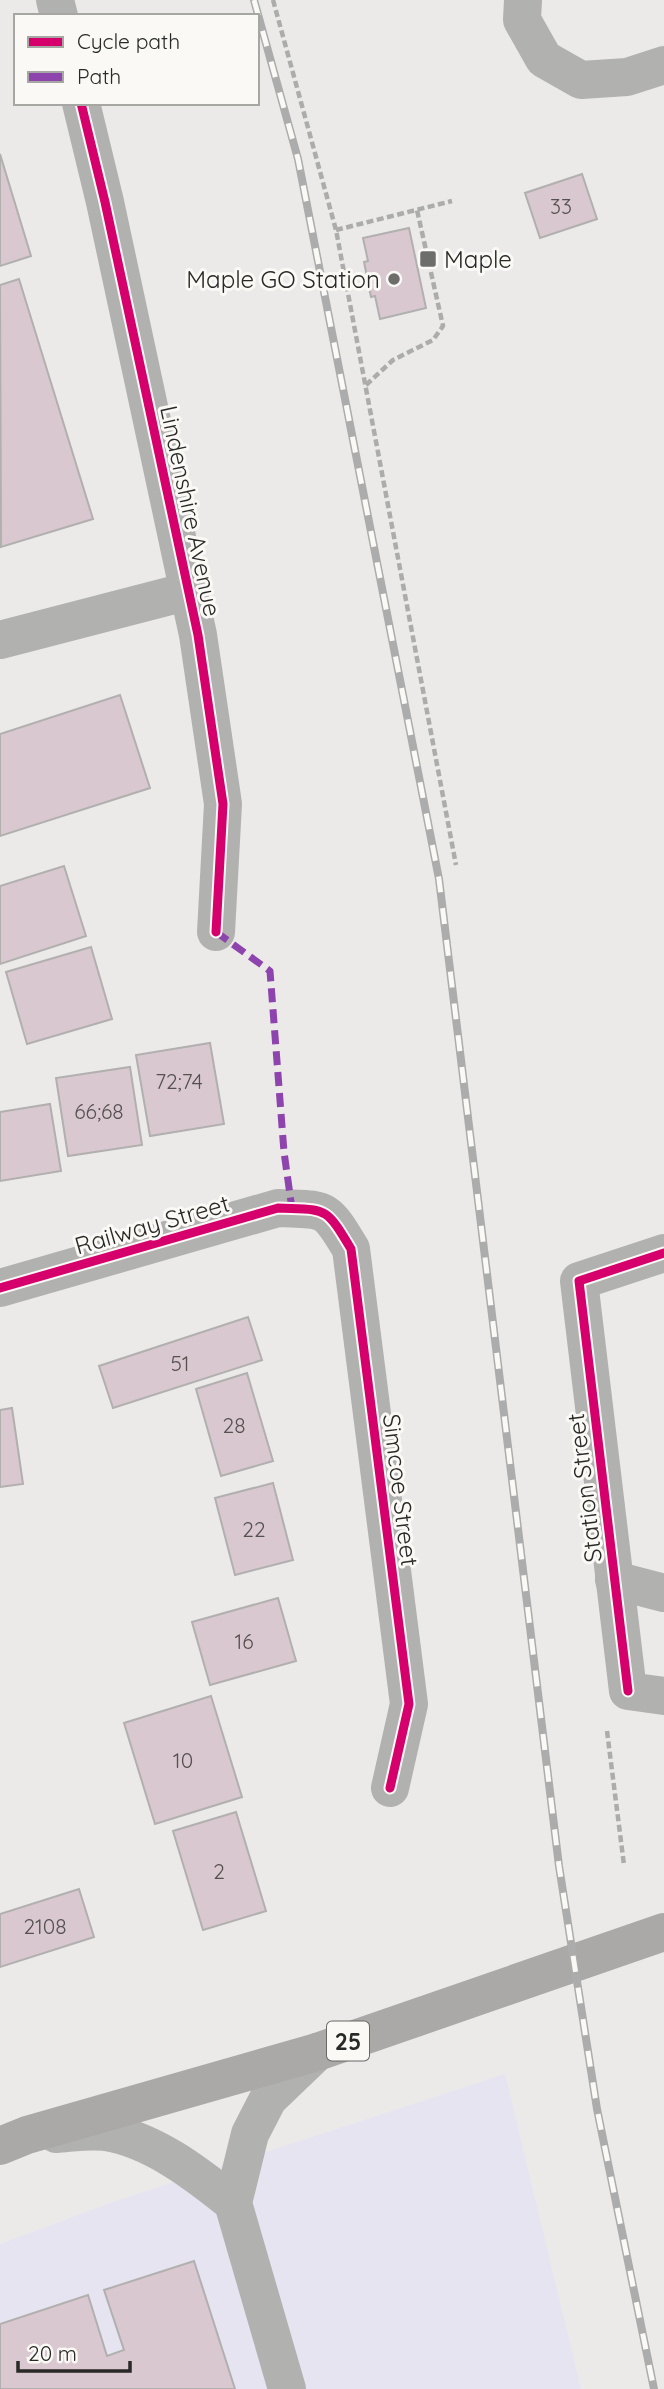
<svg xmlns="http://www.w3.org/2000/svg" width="664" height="2389" viewBox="0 0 664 2389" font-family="Quicksand,sans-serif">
  <rect width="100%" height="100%" fill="#ebeae9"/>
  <polygon fill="#e6e4f0" points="505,2074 581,2389 0,2389 0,2244 116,2201"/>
  <g fill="#d9c8d0" stroke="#b1b0af" stroke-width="2">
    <polygon points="0,154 31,256 0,266"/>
    <polygon points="582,174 597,219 540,238 525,193"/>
    <polygon points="409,228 426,308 380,319 375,296 371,297 364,262 368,261 363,238"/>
    <polygon points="19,279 93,519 1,547 0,285"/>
    <polygon points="120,695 150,788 0,836 0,734"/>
    <polygon points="64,866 86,936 0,964 0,886"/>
    <polygon points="91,947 112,1019 27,1044 6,972"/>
    <polygon points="210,1043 224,1124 150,1136 136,1055"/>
    <polygon points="130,1067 142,1145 68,1156 56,1078"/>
    <polygon points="50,1104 61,1171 0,1181 0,1112"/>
    <polygon points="248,1317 262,1360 113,1408 99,1366"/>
    <polygon points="247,1373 273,1461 221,1476 196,1389"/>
    <polygon points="12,1408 23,1484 0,1487 0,1410"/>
    <polygon points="273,1483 293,1560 235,1575 215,1498"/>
    <polygon points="278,1598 296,1661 210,1685 192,1622"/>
    <polygon points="211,1696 242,1797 155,1824 124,1723"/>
    <polygon points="236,1812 266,1911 203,1930 173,1831"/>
    <polygon points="79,1889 94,1937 0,1967 0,1914"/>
    <polygon points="194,2261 235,2389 0,2389 0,2324 88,2295 107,2356 124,2350 104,2290"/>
  </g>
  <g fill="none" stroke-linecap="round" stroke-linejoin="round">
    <g stroke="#acacab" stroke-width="4.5" stroke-dasharray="7 3.5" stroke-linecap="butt">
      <polyline points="273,0 336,230 456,865"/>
      <polyline points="336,230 452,201"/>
      <polyline points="366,385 393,360 433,340 443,326 417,210"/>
      <polyline points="607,1731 624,1865"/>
    </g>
    <g stroke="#b1b1b0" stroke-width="38">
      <polyline points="55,0 59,16"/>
      <polyline points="523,0 522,20 544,59 581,80 627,77 664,65"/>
      <polyline points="81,103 105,202 198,635 223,804 216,932"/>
      <polyline points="0,640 189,591"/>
      <polyline points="664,1253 579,1281 628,1691 664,1696"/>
      <path d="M0,1288L278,1208C326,1210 325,1205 351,1249L409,1704L390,1788"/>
      <polyline points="614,1580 664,1593"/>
      <path d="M56,2134C71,2133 90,2130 105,2132C152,2139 197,2174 233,2203"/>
      <polyline points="287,2389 233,2203 250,2134 268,2099 317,2052"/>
    </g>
    <polyline stroke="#aaa9a8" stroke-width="38" points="0,2146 27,2135 317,2052 664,1932"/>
    <defs>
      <polyline id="rail" points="254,0 298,159 439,879 559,1866 597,2109 654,2389"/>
    </defs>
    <use href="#rail" stroke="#acacac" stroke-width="8"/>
    <use href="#rail" stroke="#faf9f6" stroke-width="5" stroke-dasharray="16" stroke-linecap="butt"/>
    <polyline stroke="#8e44ad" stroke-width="7" stroke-dasharray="14 7" stroke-linecap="butt" points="216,932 270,971 284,1152 292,1209"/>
    <defs>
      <g id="cycleway">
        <polyline points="81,103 105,202 198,635 223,804 216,932"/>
        <path d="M0,1288L278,1208C326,1210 325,1205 351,1249L409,1704L390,1788"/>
        <polyline points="628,1691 579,1281 664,1253"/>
      </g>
    </defs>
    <use href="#cycleway" stroke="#faf9f6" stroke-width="13"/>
    <use href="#cycleway" stroke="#d6006c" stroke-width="9"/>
  </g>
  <g fill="#6d6d6b" stroke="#faf9f6" stroke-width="2.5">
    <rect x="419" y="250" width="18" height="18" rx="3.5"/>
    <circle cx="394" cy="279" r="7"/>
  </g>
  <g text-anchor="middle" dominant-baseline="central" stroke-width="6" stroke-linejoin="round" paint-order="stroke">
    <g font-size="21" fill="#555151">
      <text x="561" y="206">33</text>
      <text x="179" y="1081">72;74</text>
      <text x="99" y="1111">66;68</text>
      <text x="180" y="1363">51</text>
      <text x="234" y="1425">28</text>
      <text x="254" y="1529">22</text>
      <text x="244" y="1641">16</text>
      <text x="183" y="1760">10</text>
      <text x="219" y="1871">2</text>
      <text x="45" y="1926">2108</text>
    </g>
    <rect fill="#faf9f6" stroke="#686765" stroke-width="2" x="327" y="2021.5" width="42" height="39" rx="5"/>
    <g font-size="23" font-weight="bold" fill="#292927">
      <text x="348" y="2041">25</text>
    </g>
    <g font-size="24" fill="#292927" stroke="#faf9f6" text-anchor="start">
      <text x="444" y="259">Maple</text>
      <text x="380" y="279" text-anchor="end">Maple GO Station</text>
    </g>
    <g font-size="24" fill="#292927" stroke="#faf9f6">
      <text transform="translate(191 511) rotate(78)">Lindenshire Avenue</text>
      <text transform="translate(152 1224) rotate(-16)">Railway Street</text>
      <text transform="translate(584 1488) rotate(-97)">Station Street</text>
      <text transform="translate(401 1490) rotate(83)">Simcoe Street</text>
    </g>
  </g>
  <rect x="14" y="14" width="245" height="91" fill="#faf9f6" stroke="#a6a6a3" stroke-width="2"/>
  <rect x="28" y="37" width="35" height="10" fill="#d6006c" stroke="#a6a6a3" stroke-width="2"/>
  <text x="77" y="49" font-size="21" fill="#292927">Cycle path</text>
  <rect x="28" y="72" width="35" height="10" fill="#8e44ad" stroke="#a6a6a3" stroke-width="2"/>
  <text x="77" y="84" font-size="21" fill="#292927">Path</text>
  <path d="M18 2361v10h112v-10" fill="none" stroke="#292927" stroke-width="3.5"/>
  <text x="28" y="2361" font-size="21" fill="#292927" stroke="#faf9f6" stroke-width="5" paint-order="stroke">20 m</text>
</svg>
